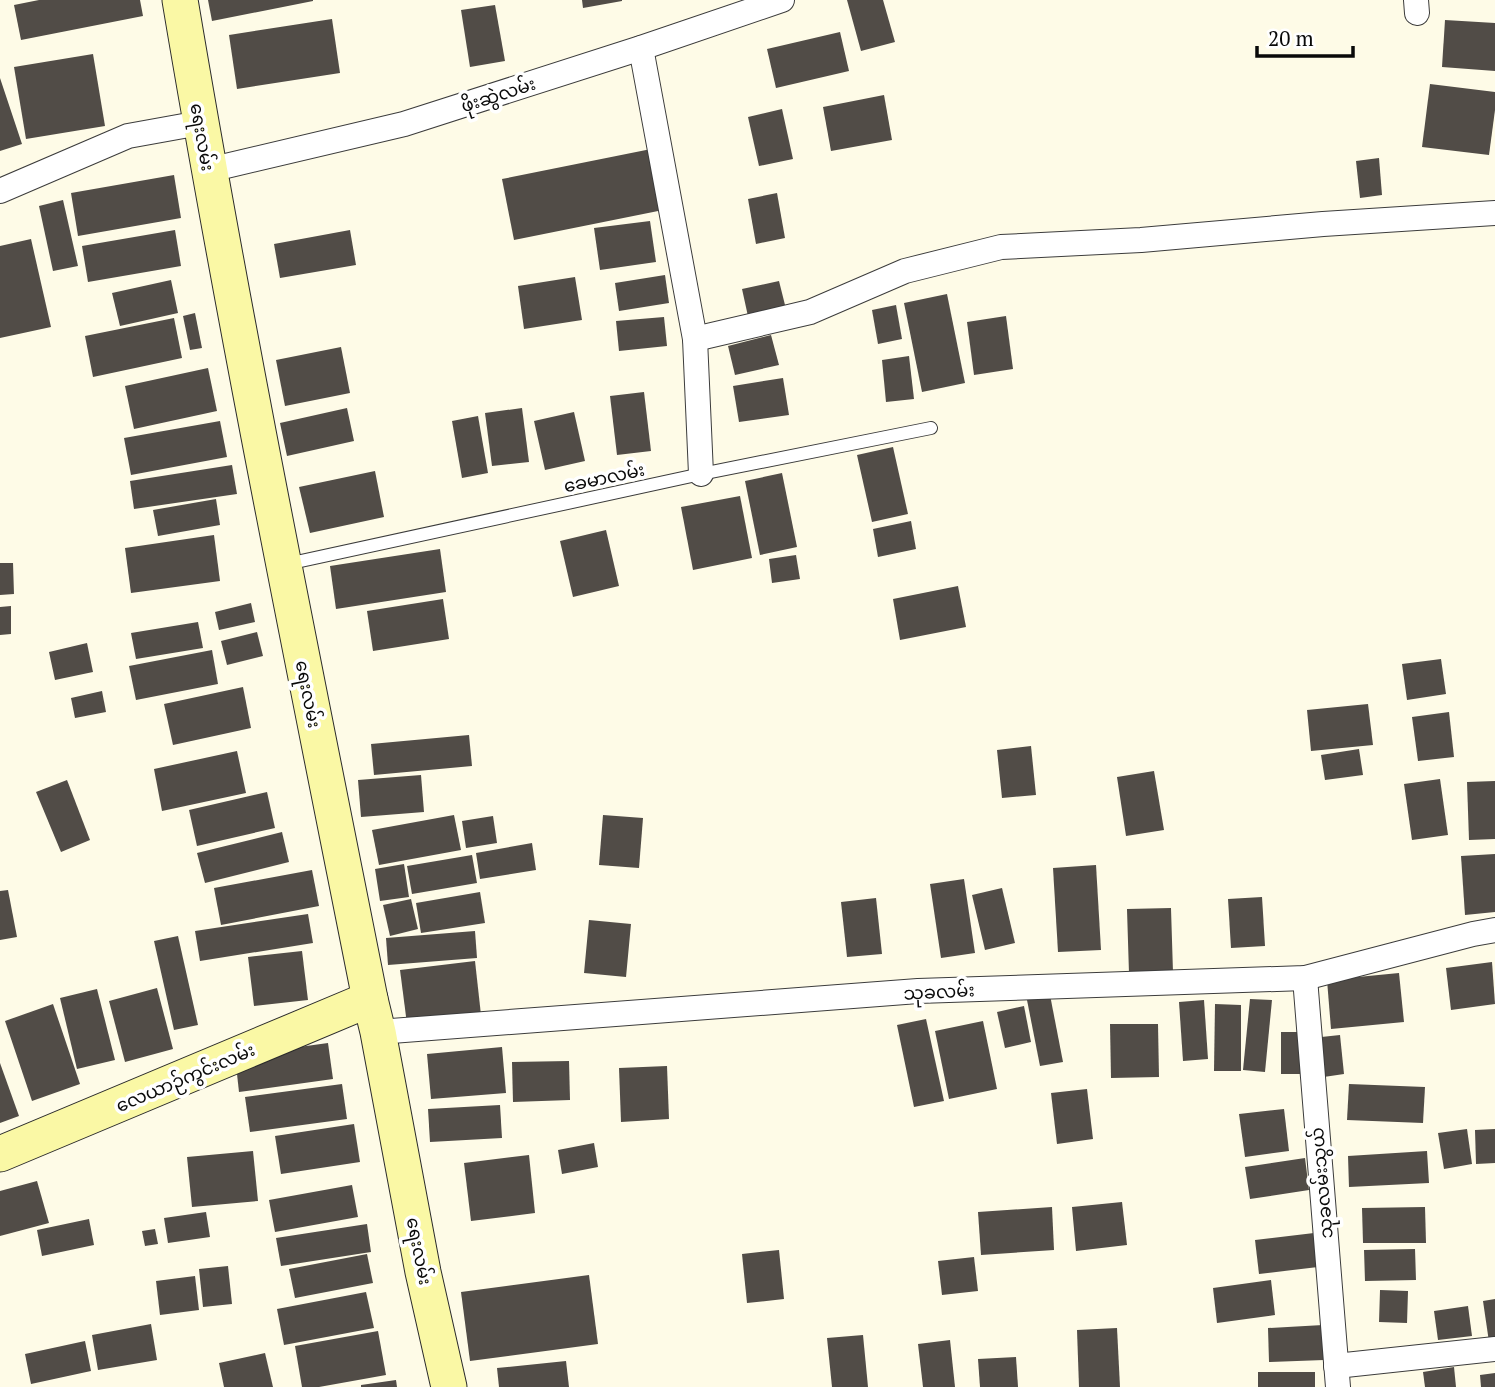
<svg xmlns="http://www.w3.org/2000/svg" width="1495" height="1387" viewBox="0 0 1495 1387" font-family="'PT Serif','Noto Sans Myanmar',serif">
  <rect width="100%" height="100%" fill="#fefbe7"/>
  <g fill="#514c47">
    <polygon points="39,0 140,0 143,16 21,40 14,5"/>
    <polygon points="208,0 313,0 313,1 212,21"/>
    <polygon points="582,0 622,0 622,1 583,8"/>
    <polygon points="847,0 883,0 895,42 861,51"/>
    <polygon points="495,5 505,61 470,67 461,10"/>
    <polygon points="332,19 340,73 237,89 229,35"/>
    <polygon points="1445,20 1495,23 1495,71 1442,67"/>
    <polygon points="840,32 849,71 776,88 767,49"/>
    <polygon points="93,54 105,126 26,139 14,67"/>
    <polygon points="0,78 22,144 0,151"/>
    <polygon points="1430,84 1495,92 1495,110 1489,155 1422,147"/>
    <polygon points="884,95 892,140 831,151 823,107"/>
    <polygon points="782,109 793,159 759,166 748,117"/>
    <polygon points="661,147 673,208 514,240 502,179"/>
    <polygon points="1379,158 1382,195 1360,198 1356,161"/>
    <polygon points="174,175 181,218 78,236 71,193"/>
    <polygon points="777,193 785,238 756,244 748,199"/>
    <polygon points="63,200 78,266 53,271 39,206"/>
    <polygon points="650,221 656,262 600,270 594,228"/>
    <polygon points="175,230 181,266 88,282 82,246"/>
    <polygon points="350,230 356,265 280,278 274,244"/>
    <polygon points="31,239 51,327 0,338 0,246"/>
    <polygon points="665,275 669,303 619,311 615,283"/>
    <polygon points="575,277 582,320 524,329 518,286"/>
    <polygon points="171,280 178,313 120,326 112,293"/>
    <polygon points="779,281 787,313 749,321 742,289"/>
    <polygon points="947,294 965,383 922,392 904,303"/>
    <polygon points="896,305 902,339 878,344 872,310"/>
    <polygon points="195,313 202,348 190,350 183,316"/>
    <polygon points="1006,316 1013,369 974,375 967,322"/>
    <polygon points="664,317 667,346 619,351 616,321"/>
    <polygon points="174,318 182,358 93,377 85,336"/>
    <polygon points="771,335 779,365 735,375 728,346"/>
    <polygon points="341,347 350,393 285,406 276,360"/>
    <polygon points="909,356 914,399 886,402 882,360"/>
    <polygon points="208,368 217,411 134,429 125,386"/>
    <polygon points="783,378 789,415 739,422 733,386"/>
    <polygon points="644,392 651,451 617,455 610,396"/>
    <polygon points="347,408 354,441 287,456 280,423"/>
    <polygon points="522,408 529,462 492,466 485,413"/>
    <polygon points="574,412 585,461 545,470 534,421"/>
    <polygon points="478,416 488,473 462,478 452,421"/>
    <polygon points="220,421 227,457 131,475 124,438"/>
    <polygon points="893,447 908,514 872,522 857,455"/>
    <polygon points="232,465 237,494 134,509 130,481"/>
    <polygon points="375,471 384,517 310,533 299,487"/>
    <polygon points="782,473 797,547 760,555 745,481"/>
    <polygon points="740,496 752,558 693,570 681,507"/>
    <polygon points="216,499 220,525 158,536 153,510"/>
    <polygon points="911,521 916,549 878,557 873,529"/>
    <polygon points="606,530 619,586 573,597 560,541"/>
    <polygon points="214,535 220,581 131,593 125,548"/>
    <polygon points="440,549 446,592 336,609 330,566"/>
    <polygon points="796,555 800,579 772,583 769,559"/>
    <polygon points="0,563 13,563 14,594 0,595"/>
    <polygon points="958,586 966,627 900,640 893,599"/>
    <polygon points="443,599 449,639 373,651 367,611"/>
    <polygon points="251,603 255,622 219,630 215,612"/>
    <polygon points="11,606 11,634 0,635 0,607"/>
    <polygon points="198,622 203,648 136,659 131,633"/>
    <polygon points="257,632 263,656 227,665 221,641"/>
    <polygon points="87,643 93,672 55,680 49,652"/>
    <polygon points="212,650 218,684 136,700 129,666"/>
    <polygon points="1441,659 1446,694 1407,700 1402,664"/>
    <polygon points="243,687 251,728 173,745 164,704"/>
    <polygon points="102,691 106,712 75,718 71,698"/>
    <polygon points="1368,704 1373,745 1311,751 1307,710"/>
    <polygon points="1449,712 1454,757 1418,761 1412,717"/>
    <polygon points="469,735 472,766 374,775 371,744"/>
    <polygon points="1031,746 1036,795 1002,798 997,750"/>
    <polygon points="1359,749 1363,775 1325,780 1321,755"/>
    <polygon points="237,751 246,793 162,811 154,769"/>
    <polygon points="1154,771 1164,830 1126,836 1117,777"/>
    <polygon points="421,775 424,812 361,817 358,780"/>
    <polygon points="1440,779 1448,835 1412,840 1404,784"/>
    <polygon points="67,780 90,840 61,852 36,792"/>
    <polygon points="1495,781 1495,839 1469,840 1467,782"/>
    <polygon points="267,792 275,828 197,846 189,810"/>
    <polygon points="454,815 461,850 379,865 372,830"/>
    <polygon points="603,815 643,818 639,868 599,865"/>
    <polygon points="493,816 497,843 466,848 462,821"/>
    <polygon points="282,832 289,862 205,883 197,853"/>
    <polygon points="532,843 536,870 480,879 476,853"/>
    <polygon points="1495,854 1495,912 1465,915 1461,856"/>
    <polygon points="472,855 477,883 412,894 407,866"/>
    <polygon points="404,864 409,897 380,901 375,869"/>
    <polygon points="1096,865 1101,950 1058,952 1053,868"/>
    <polygon points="312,870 319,906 221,925 214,888"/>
    <polygon points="964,879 975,953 941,958 930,884"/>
    <polygon points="1002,888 1015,943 985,950 972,895"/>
    <polygon points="8,890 17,937 0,940 0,891"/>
    <polygon points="480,892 485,923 421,933 416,903"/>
    <polygon points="1262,897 1265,946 1231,948 1228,899"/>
    <polygon points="876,898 882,954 847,957 841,902"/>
    <polygon points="411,899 418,929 390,936 383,905"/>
    <polygon points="1171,908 1173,973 1129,974 1127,909"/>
    <polygon points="308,914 313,943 200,961 195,931"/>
    <polygon points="589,920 631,924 626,977 584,973"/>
    <polygon points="475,931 477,958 388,965 386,938"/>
    <polygon points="178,936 198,1025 174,1030 154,941"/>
    <polygon points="302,951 308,1000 254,1006 248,957"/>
    <polygon points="475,961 481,1015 407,1024 400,970"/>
    <polygon points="1492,962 1495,1004 1451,1010 1446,968"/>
    <polygon points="1399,973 1404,1022 1331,1029 1327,980"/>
    <polygon points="157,988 173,1049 125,1062 109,1001"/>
    <polygon points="97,989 115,1060 77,1069 60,998"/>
    <polygon points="1050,995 1063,1062 1040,1066 1027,1000"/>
    <polygon points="1250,999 1272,1000 1265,1072 1243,1070"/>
    <polygon points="1204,1000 1208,1059 1183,1061 1179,1002"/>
    <polygon points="53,1004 80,1084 32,1101 5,1021"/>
    <polygon points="1215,1004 1241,1005 1241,1071 1214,1071"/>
    <polygon points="1024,1006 1031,1042 1005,1048 997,1012"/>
    <polygon points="926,1019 944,1101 914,1107 897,1025"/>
    <polygon points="983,1021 997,1089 949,1099 935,1031"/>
    <polygon points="1110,1024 1158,1024 1159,1077 1111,1078"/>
    <polygon points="1281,1032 1307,1032 1306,1074 1281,1074"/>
    <polygon points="1340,1035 1344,1074 1317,1078 1312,1038"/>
    <polygon points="328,1043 333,1079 239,1092 235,1056"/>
    <polygon points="502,1047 506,1093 431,1099 427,1054"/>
    <polygon points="569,1061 570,1100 513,1102 512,1062"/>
    <polygon points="0,1063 19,1116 0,1123"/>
    <polygon points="667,1066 669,1119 621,1122 619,1068"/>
    <polygon points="342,1084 347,1119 250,1132 245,1097"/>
    <polygon points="1349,1084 1425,1087 1423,1123 1347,1120"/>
    <polygon points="1087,1089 1093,1139 1057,1144 1051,1093"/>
    <polygon points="500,1105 502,1138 430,1142 428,1109"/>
    <polygon points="1284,1109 1289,1151 1245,1157 1239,1114"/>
    <polygon points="354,1124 360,1162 281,1174 275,1136"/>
    <polygon points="1467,1129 1472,1164 1444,1169 1438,1133"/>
    <polygon points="1495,1129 1495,1163 1476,1164 1475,1130"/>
    <polygon points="594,1143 598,1167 562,1174 558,1150"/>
    <polygon points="253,1151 258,1201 192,1207 187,1157"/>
    <polygon points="1427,1151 1429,1183 1349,1187 1348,1156"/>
    <polygon points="529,1155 535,1213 471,1221 464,1163"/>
    <polygon points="1305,1158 1309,1190 1250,1199 1245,1167"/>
    <polygon points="37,1181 49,1223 0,1236 0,1191"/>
    <polygon points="352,1185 358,1217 275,1232 269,1200"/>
    <polygon points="1122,1202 1127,1245 1076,1251 1072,1207"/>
    <polygon points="1052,1207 1054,1250 981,1255 978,1212"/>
    <polygon points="1425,1207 1426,1243 1363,1243 1362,1208"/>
    <polygon points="206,1212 210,1237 168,1243 164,1218"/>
    <polygon points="89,1219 94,1245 42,1256 37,1230"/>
    <polygon points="367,1224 371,1252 281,1266 276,1238"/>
    <polygon points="155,1229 158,1244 145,1246 142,1231"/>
    <polygon points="1314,1233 1318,1267 1259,1274 1255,1240"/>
    <polygon points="1415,1249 1416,1280 1365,1281 1364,1250"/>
    <polygon points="779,1250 784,1299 747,1303 742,1254"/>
    <polygon points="367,1254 373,1283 295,1298 289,1269"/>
    <polygon points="974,1257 978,1291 942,1295 938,1261"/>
    <polygon points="228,1266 232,1304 203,1307 199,1269"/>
    <polygon points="589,1275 598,1344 470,1361 461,1292"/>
    <polygon points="195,1276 199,1310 160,1315 156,1281"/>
    <polygon points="1271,1280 1275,1315 1217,1323 1213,1288"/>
    <polygon points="1380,1290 1408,1291 1407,1323 1379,1322"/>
    <polygon points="366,1292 374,1328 284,1345 277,1309"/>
    <polygon points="1495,1299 1495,1341 1489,1342 1483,1301"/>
    <polygon points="1468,1306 1472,1336 1438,1340 1434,1311"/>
    <polygon points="151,1324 157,1360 98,1370 92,1335"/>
    <polygon points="1323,1325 1324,1360 1269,1362 1268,1328"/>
    <polygon points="1117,1328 1120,1387 1079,1387 1077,1330"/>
    <polygon points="378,1331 386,1375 319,1387 302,1387 295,1346"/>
    <polygon points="863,1335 868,1387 832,1387 827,1338"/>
    <polygon points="950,1340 955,1387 923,1387 918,1344"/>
    <polygon points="85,1341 91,1371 31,1384 25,1354"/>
    <polygon points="265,1353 273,1387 224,1387 219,1363"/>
    <polygon points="1016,1357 1018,1387 980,1387 978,1359"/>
    <polygon points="566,1361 569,1387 499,1387 497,1368"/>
    <polygon points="1454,1367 1456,1387 1425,1387 1423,1372"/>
    <rect x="1258" y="1372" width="57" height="15"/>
    <polygon points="1495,1373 1495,1387 1481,1387 1480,1375"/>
    <polygon points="396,1380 397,1387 361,1387 361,1385"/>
  </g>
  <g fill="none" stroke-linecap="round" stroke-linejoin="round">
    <defs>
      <polyline id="lane" points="287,564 701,474 931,428"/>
      <g id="street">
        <polyline points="1416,0 1417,13"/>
        <polyline points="641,48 695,339 701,474"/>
        <polyline points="209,170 404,124 641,48 782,0"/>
        <polyline points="0,191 128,136 200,123"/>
        <polyline points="695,339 810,312 905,271 1001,247 1141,240 1323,224 1495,213"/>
        <polyline points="1305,978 1338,1387"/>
        <polyline points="378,1032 918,991 1305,978 1473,934 1495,930"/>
        <polyline points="1336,1366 1495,1349"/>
      </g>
      <g id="secondary">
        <path d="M180,0C236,334 304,667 370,999L378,1032L423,1272L449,1387"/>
        <polyline points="0,1154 370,999"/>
      </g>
    </defs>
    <use href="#lane" stroke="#3c3c3c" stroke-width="14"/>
    <use href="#street" stroke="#3c3c3c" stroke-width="26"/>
    <use href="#secondary" stroke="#2b2b2b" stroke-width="37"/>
    <use href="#lane" stroke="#fff" stroke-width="12"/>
    <use href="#street" stroke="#fff" stroke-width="24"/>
    <use href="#secondary" stroke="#faf8a5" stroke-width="35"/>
  </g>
  <g text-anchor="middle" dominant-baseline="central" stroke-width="7" stroke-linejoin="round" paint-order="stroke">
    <g font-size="18" fill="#090909" stroke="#fff">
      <text transform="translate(498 94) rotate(-18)">ဖိုးဆွဲလမ်း</text>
      <text transform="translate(203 137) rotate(80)">ရေးလမ်း</text>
      <text transform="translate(604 477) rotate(-12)">ခေမာလမ်း</text>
      <text transform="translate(309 694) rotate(79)">ရေးလမ်း</text>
      <text transform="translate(939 991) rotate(-3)">သုခလမ်း</text>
      <text transform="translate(185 1077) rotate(-23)">လေယာဉ်ကွင်းလမ်း</text>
      <text transform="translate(1321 1183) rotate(-95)">သုခလမ်းသွယ်</text>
      <text transform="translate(420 1251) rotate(79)">ရေးလမ်း</text>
    </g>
  </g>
  <path d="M1257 46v10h96v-10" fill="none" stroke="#090909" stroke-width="3.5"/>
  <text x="1268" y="46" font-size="21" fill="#090909" stroke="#ffffff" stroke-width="5" paint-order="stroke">20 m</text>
</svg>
